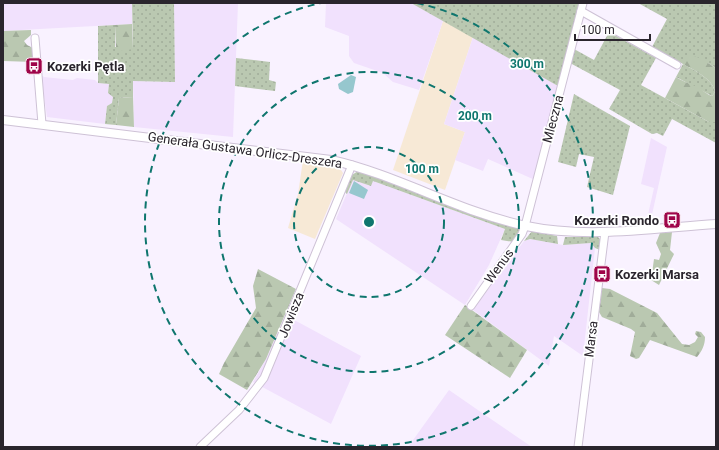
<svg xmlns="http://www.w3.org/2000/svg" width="719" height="450" viewBox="0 0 719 450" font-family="Roboto,sans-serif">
  <defs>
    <pattern id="grass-dots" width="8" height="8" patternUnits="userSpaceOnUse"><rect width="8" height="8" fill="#bac8b1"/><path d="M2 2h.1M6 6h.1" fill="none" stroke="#a0ac99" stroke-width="1.8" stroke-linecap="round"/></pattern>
    <pattern id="forest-firs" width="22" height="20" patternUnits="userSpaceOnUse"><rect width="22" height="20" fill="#bac8b1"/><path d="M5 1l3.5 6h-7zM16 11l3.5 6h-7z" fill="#a0ac99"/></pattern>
  </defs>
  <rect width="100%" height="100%" fill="#f9f2ff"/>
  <g fill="#f7e9d6">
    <polygon points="443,21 473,37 444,124 465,132 445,190 393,170"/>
    <polygon points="303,160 339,167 343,173 315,239 288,228 298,194"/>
  </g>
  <g fill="#f1e1fd">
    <polygon points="3,3 132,3 132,24 3,31"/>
    <polygon points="174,3 238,3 233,137 134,127 133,81 175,82"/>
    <polygon points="326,3 411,3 443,21 419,90 393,82 383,73 354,63 349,56 349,36 325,27"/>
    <polygon points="473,37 558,86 535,180 488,159 483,171 455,160 465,132 444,124"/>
    <polygon points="41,75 44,77 73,80 77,78 95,80 98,83 109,84 108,93 113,97 112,103 107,106 105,124 47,117"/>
    <polygon points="651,138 667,147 651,219 647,219 654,188 641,184"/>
    <polygon points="353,179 370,186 373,181 505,229 489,265 465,305 336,219"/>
    <polygon points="530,239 563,245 591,243 595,248 583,356 554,336 549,366 473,310 524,241"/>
    <polygon points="285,315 361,356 331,424 253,382 266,359"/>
    <polygon points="449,390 488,417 532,447 408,447"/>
  </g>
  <g fill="url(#grass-dots)">
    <polygon points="132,3 174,3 175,82 133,81 133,97 119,98 116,125 105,124 107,106 112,103 113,97 108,93 109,84 98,83 98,26 115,25 115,47 133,48"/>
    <polygon points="411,3 580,3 558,86"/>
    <path d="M638,3H716V68L708,63L683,64C694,70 713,79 715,92L712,96L676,77L683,64L652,47L667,19Z"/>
    <polygon points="609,32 656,58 641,85 709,122 716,122 716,143 672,119 663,136 657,133 652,134 609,109 620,90 570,63 574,49 594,60"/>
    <polygon points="236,58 270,62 269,80 276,82 275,91 235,86"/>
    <polygon points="574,94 630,126 613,195 587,187 594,157 579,154 576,167 558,162"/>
    <polygon points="358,171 516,227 519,228 520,233 514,242 501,240 505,229 373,181 371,186 353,180 347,194 345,192 352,175"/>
    <polygon points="532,231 557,236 558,244 530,239 524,241"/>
    <polygon points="565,237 598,237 601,240 600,250 595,248 591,243 563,245"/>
  </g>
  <g fill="url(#forest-firs)">
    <polygon points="132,24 133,49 122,51 116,49 115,25"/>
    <polygon points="31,30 31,35 24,41 27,45 33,48 34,62 3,61 3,31"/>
    <path d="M689,55L700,58L716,68V122H709L665,98L676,77C683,82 690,83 697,87C703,90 706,94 712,96L715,92C713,79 694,70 683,64Z"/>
    <polygon points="133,97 134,127 116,125 119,98"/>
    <polygon points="672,232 670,250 674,254 659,285 651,280 654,259 659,260 661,254 656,243 660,233"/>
    <polygon points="258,269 296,289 266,359 247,390 219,374 224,363 256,308 253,286"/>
    <path d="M602,288L610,289L657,313L682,344L689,345L695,342L698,337L695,334L696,331L701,332L705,337C705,345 702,351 697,357L650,340L639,358L636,359L630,356L635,332L631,329L602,317L599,312Z"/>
    <polygon points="465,305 527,350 510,378 445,335"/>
  </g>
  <g fill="#96c7ce">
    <polygon points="351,75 356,77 353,92 348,94 339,89 338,84"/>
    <polygon points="354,181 368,190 364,199 349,193"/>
  </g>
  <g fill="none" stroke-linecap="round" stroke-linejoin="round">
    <defs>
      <g id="minor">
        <polyline points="581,11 677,65"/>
        <polyline points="35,38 42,124"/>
        <polyline points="471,306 522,234 525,226 583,3"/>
        <polyline points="200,447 239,410 264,378 352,165"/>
        <polyline points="578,447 605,232"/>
      </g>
      <path id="major" d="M3,120L331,160C398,175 459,212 526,226C588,239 654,228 716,224"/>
    </defs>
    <use href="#minor" stroke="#cec2d6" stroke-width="9"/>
    <use href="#major" stroke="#cec2d6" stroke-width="10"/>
    <use href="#minor" stroke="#fff" stroke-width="7"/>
    <use href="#major" stroke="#fff" stroke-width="8"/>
  </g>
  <g fill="none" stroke="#0f766e" stroke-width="2" stroke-dasharray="7 5">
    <circle cx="369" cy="222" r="75"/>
    <circle cx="369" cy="222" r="150"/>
    <path d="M417 3A224 224 0 1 1 321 3"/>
  </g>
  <defs>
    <symbol id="bus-square" viewBox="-11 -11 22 22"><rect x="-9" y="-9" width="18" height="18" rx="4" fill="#9f0549" stroke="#fff"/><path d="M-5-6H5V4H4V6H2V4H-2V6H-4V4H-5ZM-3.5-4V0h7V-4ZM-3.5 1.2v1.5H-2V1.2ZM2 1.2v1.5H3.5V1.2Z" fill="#fff"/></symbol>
  </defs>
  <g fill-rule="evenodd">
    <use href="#bus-square" x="24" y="56" width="20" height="20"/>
    <use href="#bus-square" x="662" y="210" width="20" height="20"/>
    <use href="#bus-square" x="592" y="264" width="20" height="20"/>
  </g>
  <g text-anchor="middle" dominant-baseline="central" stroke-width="3.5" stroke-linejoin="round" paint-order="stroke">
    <g font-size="13" font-weight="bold" fill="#2a252d" stroke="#fff" text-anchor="start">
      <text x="47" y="66">Kozerki Pętla</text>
      <text x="659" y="220" text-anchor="end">Kozerki Rondo</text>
      <text x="615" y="274">Kozerki Marsa</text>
    </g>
    <g font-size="13" fill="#2a252d" stroke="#fff">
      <text transform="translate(553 119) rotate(-75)">Mleczna</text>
      <text transform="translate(245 150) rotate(8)">Generała Gustawa Orlicz-Dreszera</text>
      <text transform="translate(499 266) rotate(-54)">Wenus</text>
      <text transform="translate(291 315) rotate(-68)">Jowisza</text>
      <text transform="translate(591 339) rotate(-83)">Marsa</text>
    </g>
  </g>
  <circle cx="369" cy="222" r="6" fill="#0f766e" stroke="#fff" stroke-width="2"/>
  <g font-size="12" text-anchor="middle" font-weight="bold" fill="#0f766e" stroke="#fff" stroke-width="3.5" stroke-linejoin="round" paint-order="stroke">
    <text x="527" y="68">300 m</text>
    <text x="475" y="120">200 m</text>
    <text x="422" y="173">100 m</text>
  </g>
  <rect width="719" height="450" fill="none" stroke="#2a252d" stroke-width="8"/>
  <path d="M575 34v6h75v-6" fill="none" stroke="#2a252d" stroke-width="2"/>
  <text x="581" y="34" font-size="12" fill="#2a252d" stroke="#ffffff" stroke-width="3" paint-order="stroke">100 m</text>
</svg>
